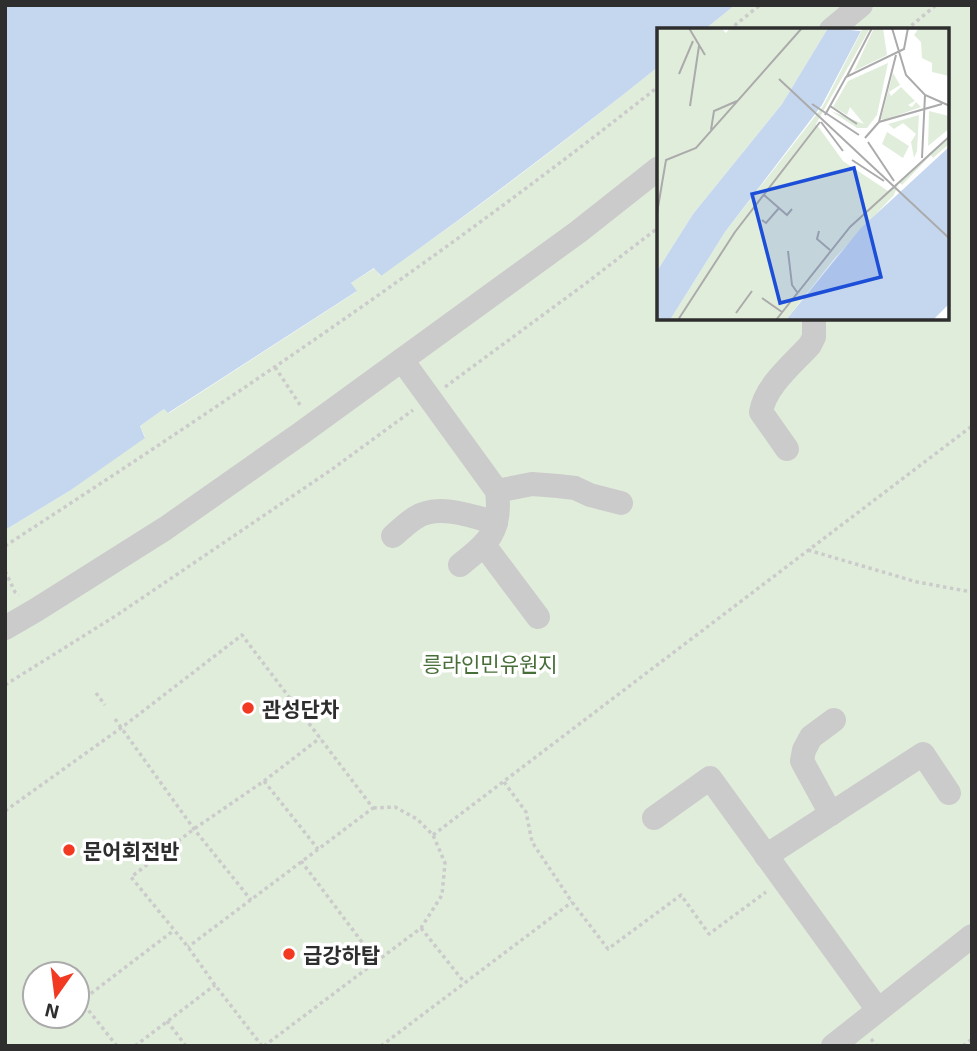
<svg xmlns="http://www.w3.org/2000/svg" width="977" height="1051" viewBox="0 0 977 1051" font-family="'Exo 2','Noto Sans KR',sans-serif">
  <rect width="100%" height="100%" fill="#fff"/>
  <path fill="#e1eddb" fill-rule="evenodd" d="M735,5H972V1044L969,1046H5V530L71,490L145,437L140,426L164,409L169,413L356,292L351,283L375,268L380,276C476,210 568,139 658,67L659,318H947V30H704ZM35,974H77V1016H35Z"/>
  <path fill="#c5d7ee" d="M5,5H735L704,30H659L658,67C568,139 475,209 381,276L374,268L351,283L357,291L168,413L164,409L140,426L145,438L71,490L5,530Z"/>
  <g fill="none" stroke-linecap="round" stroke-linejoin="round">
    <g stroke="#cbcbcb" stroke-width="3.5" stroke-dasharray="3.5 3.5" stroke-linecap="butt">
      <polyline points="729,30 760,5"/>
      <polyline points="906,30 936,5"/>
      <polyline points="275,367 302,408"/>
      <polyline points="445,387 585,284 659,227"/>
      <path d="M5,546C228,401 450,252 659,86"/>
      <polyline points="808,550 917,582 972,592"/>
      <polyline points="5,571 15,592 19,595"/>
      <polyline points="5,685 117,615 331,470 413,410"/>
      <polyline points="96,693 105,705"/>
      <polyline points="115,719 194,829 251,900"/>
      <polyline points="264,781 318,849"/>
      <polyline points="504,782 526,812 532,842 572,902 608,949 681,895 709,934 766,892"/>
      <polyline points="5,811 121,728 242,635 373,808 188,947"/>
      <polyline points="433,835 972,426"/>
      <polyline points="301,861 377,962"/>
      <polyline points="421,928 464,982"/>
      <polyline points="167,1021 186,1046"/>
      <polyline points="871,1039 877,1046"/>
      <polyline points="117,1046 81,1001 173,931"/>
      <polyline points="135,1046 215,985"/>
      <polyline points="262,1046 215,985 188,947 131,877 194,829 264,781 320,738"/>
      <polyline points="264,1046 421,928 442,895 445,863 433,835 417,819 395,807 373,808"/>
      <polyline points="381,1046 572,902"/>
      <polyline points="963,1046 972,1039"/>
    </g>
    <g stroke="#cbcbcb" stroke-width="24">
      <polyline points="831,30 861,5"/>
      <path d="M402,360L497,491C502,531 489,542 460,565"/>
      <path d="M787,449L761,412C765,386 793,364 810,345L814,337V318"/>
      <polyline points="497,491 532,484 558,486 575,488 590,495 621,503"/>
      <path d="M393,536C400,530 407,523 415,518C438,503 472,516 496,523"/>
      <polyline points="484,545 538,617"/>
      <polyline points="5,628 36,610 166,528 300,434 578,232 659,168"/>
      <polyline points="831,814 802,761 804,750 811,737 834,720"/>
      <polyline points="654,818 710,778 878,1010"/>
      <polyline points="766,856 923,754 949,793"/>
      <polyline points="833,1046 972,936"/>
    </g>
  </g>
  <g fill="#f23a23" stroke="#fff" stroke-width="2.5">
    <circle cx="248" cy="708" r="7"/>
    <circle cx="69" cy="850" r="7"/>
    <circle cx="289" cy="954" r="7"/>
  </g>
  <g text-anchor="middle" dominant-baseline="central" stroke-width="7" stroke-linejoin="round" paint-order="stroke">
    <g font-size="21" fill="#476d38" stroke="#fff">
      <text x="490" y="663">릉라인민유원지</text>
    </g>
    <g font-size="21" font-weight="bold" fill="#2e2e2e" stroke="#fff" text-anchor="start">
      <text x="262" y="708">관성단차</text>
      <text x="83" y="850">문어회전반</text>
      <text x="303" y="954">급강하탑</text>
    </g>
  </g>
  <g transform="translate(657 28)">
    <rect width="292" height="292" fill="#fff"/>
    <path d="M0,0H64L69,5L73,0H171L125,76L36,186L0,243ZM206,0L212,2L159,96L163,101L186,133L231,163L292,110V116L276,130L274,127L245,157L242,154L237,167L177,231L129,292H13L68,204L166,78ZM217,0H226L230,27L197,43ZM262,0H292V48L275,44V35L265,30L264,14L257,7ZM231,35L220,87L210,100H200L174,83L207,96L193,79L190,87L176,79L191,53ZM236,45L243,57L232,64L234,68L244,59L258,73L251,77L255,79L259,74L264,79L227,92L224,91ZM272,83L292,88L293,100L271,118ZM262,87L260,123L257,130L254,114L259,106L246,95L237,101L231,96ZM230,104L252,118L246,130L225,116Z" fill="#e1eddb"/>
    <path d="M171,0L204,3L165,77L68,204L13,292H0V243L36,186L125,76ZM292,119V276L276,292H129L204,200Z" fill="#c5d7ee"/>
    <path fill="none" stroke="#ababab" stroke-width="2" d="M32,0L48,27M235,0L249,47L268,67L293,78M22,46L36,13M190,48L215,0M122,51L293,211M155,76L202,107M33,78L42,18M173,78L200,96M168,87L189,49L247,21L251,0M164,94L186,123M222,94L239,27M54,102L57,83L80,73M208,110L222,94L285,76M211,114L237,153M265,130L268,67M195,132L227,153M107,167L130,187L135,181M0,185L9,132L39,120L145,0M105,192L109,195L122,180M162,203L160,211L173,222M131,223L135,257L140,264M105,270L125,284M79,285L95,263M21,292L78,204L163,94M119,292L193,199L293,108"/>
    <path fill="#1d4ed8" fill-opacity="0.15" stroke="#1d4ed8" stroke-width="3.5" d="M197,140L224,249L123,275L95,166Z"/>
    <rect width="292" height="292" fill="none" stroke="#2e2e2e" stroke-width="3.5"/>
  </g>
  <rect width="977" height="1051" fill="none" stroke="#2e2e2e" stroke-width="14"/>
  <g transform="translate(56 995) rotate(194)"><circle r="33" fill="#ffffff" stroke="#ababab" stroke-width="2"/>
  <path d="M0-5L12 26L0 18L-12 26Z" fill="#f23a23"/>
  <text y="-10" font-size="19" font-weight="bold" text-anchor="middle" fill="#2e2e2e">N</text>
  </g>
</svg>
